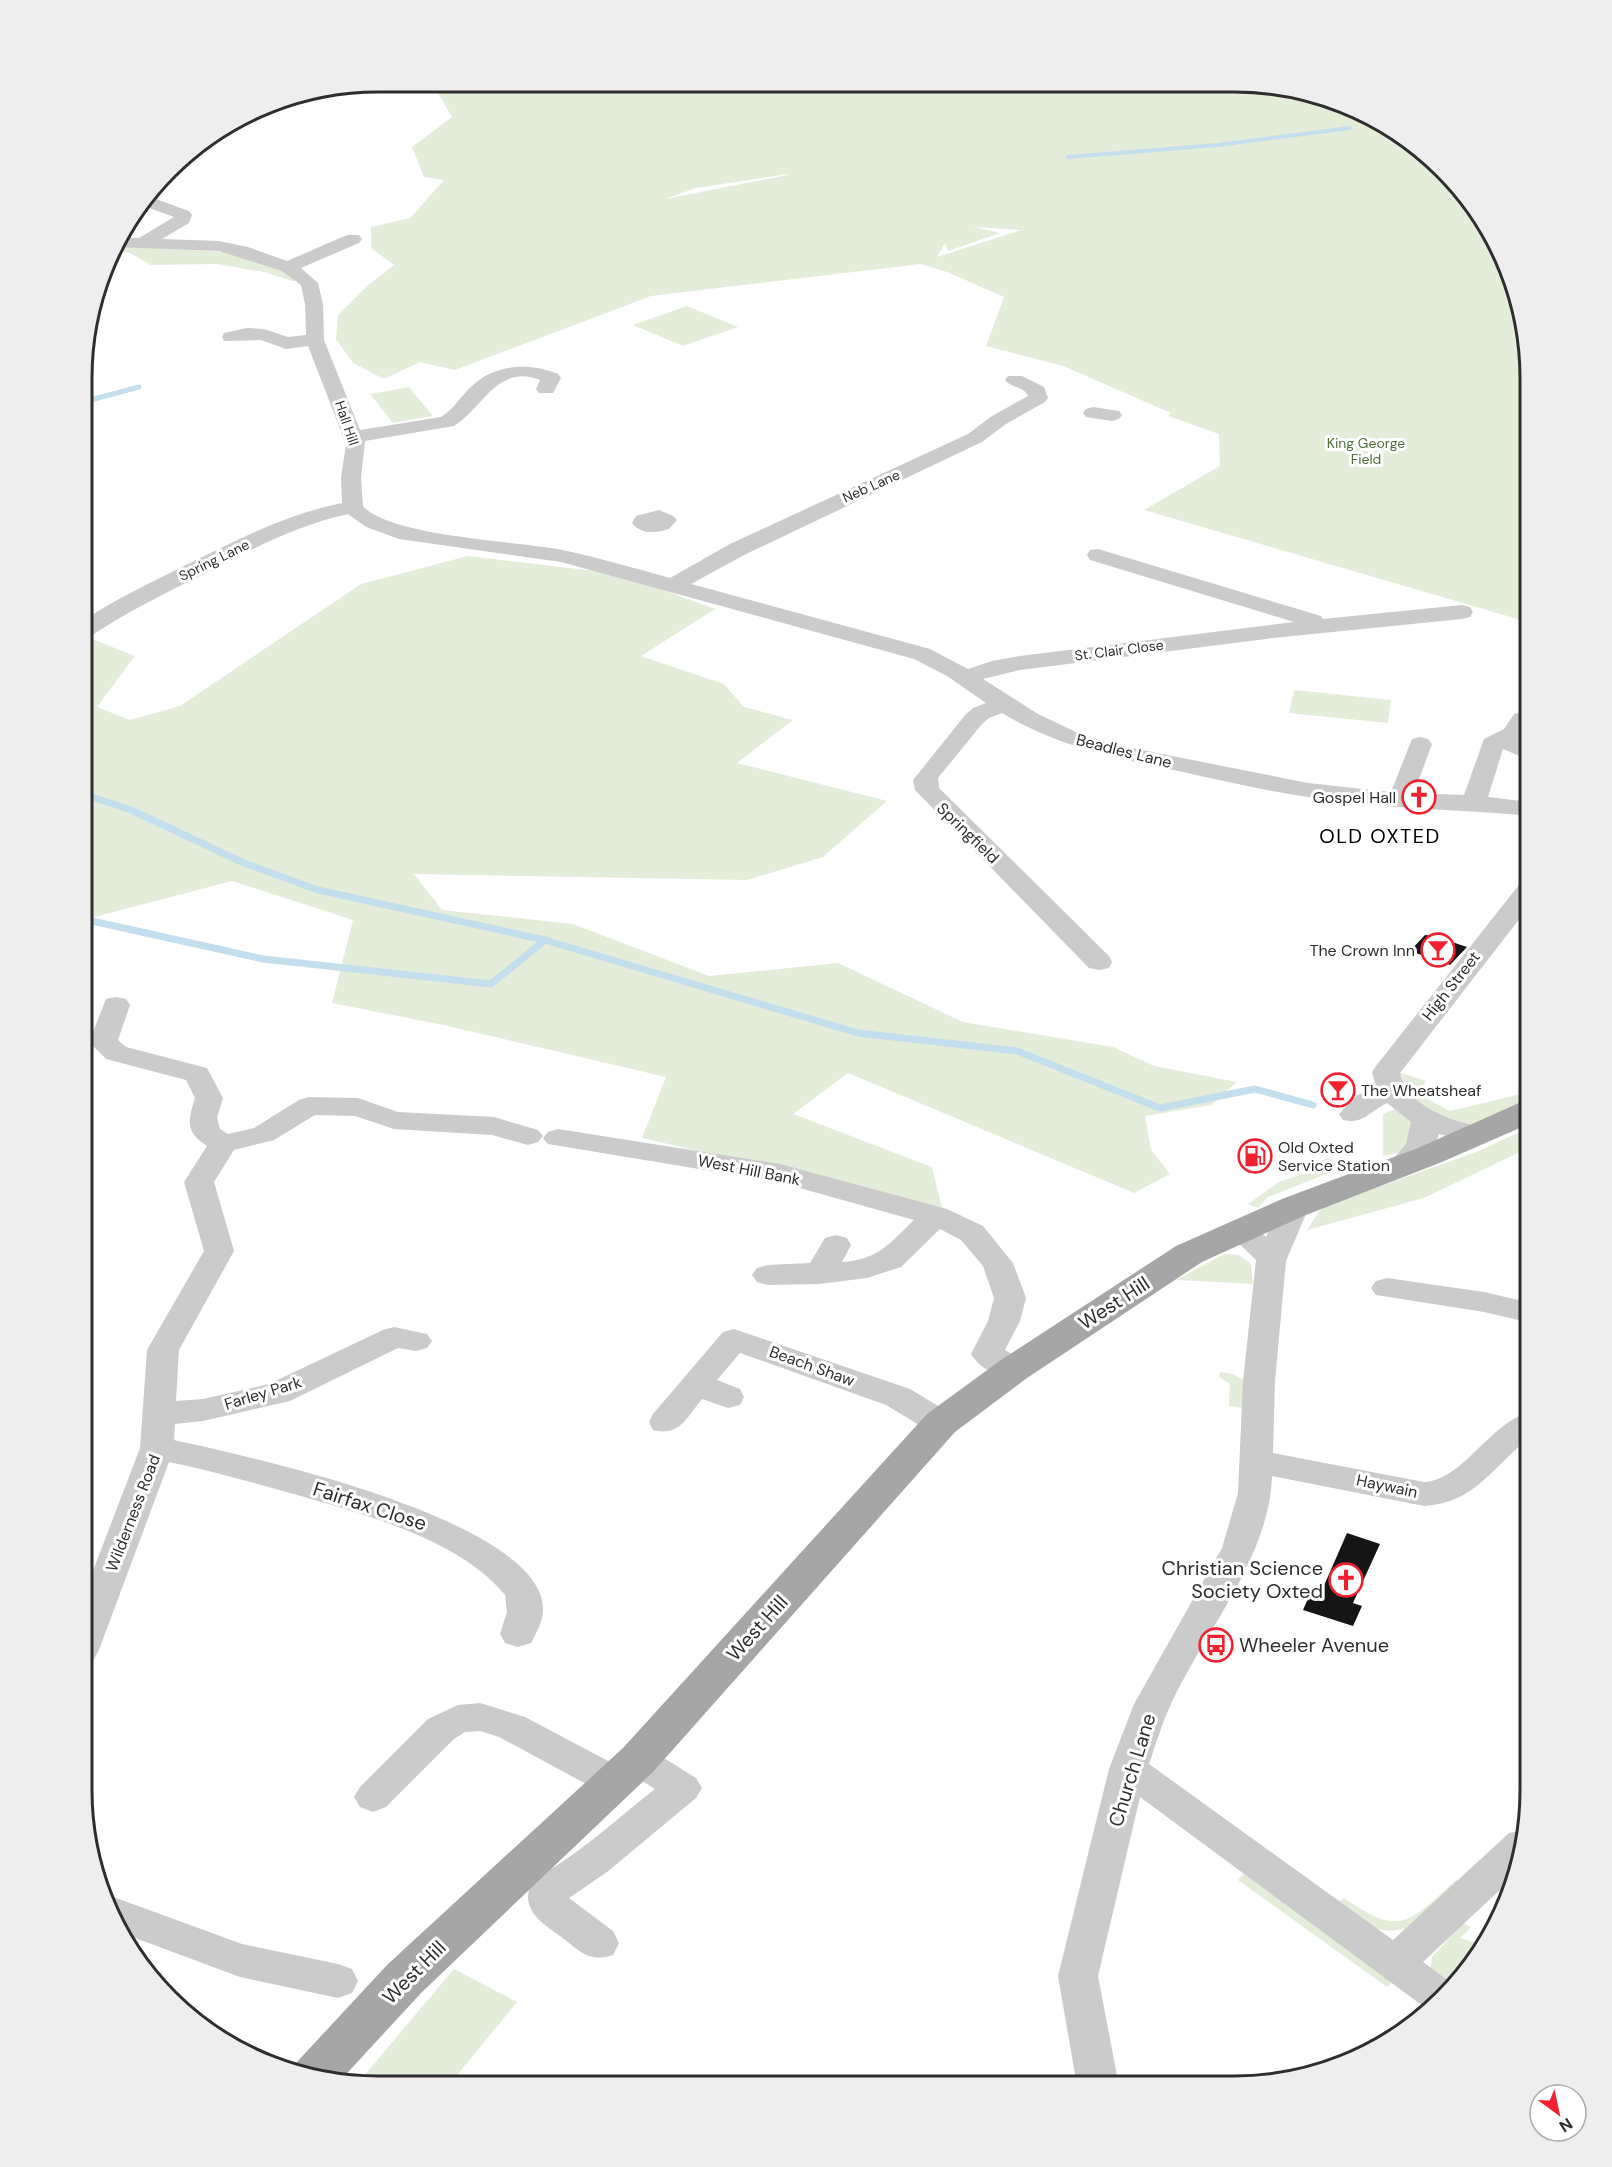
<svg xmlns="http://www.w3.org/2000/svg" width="1612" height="2167" viewBox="0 0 1612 2167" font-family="'DM Sans',sans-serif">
  <rect width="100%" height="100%" fill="#fff"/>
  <g fill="#e4ecda" fill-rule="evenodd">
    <path d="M448,81L1274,84L1348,103L1415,142L1458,182L1500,246L1521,301L1531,377V623L1144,510L1220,466L1219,434L1168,416L1171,413L1063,366L986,346L1004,297L947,272L921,264L651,296L455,370L420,362L384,379L353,363L336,339L338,315L367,286L394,265L371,248V227L410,218L444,180L424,177L412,147L452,117L438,93ZM788,174L787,175L665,199L696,188ZM974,227L1020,230H1021L937,257L945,243L948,251L1000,233Z"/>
    <polygon points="115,246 228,252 273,264 301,280 292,281 264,272 217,264 151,265 130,253 113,250"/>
    <polygon points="687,306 738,327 683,346 633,325"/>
    <polygon points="409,387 433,416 393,423 370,394"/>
    <polygon points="468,556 620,574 715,609 641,656 724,684 744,707 793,720 737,763 887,801 823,857 747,880 414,874 442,910 573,924 709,976 838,963 963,1022 1113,1047 1154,1066 1237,1082 1211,1105 1145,1116 1151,1150 1170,1174 1134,1193 848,1073 793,1114 932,1167 942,1208 642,1138 666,1077 448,1026 332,1003 353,920 232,881 83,920 83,640 87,637 135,656 97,707 130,720 180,706 361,584"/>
    <polygon points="1294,690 1391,700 1388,723 1289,713"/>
    <polygon points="1398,1072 1426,1081 1420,1095 1450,1111 1529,1092 1531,1098 1517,1107 1472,1125 1453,1123 1427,1109 1397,1081"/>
    <polygon points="1397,1108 1412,1120 1417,1129 1402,1152 1383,1156 1383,1114"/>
    <polygon points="1531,1127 1531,1144 1524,1150 1424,1198 1307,1230 1322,1207 1476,1152"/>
    <polygon points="1326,1158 1347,1166 1268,1197 1258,1208 1248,1204 1279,1182 1306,1173"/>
    <polygon points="1224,1254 1239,1255 1251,1264 1253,1284 1176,1280"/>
    <polygon points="1220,1372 1233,1374 1245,1381 1244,1408 1229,1406 1230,1384 1219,1377"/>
    <polygon points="1246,1871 1396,1979 1387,1987 1238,1880"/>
    <path d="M1456,1880L1462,1885L1411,1928L1388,1931L1370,1927L1333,1905L1344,1898C1402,1938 1408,1923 1456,1880Z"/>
    <polygon points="1463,1923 1471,1927 1460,1938 1485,1946 1481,1955 1449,1991 1430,1971 1432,1957"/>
    <polygon points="454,1969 517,2002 450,2084 357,2084"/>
  </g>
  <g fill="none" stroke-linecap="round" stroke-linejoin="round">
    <polyline stroke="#c4deee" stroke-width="4" points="1068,157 1218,145 1350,128"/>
    <polyline stroke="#c4deee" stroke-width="5" points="83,402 139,387"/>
    <g stroke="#c4deee" stroke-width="7">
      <polyline points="83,794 131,810 244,863 318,890 545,940 858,1033 1017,1051 1160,1108 1255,1089 1313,1105"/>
      <polyline points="83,919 263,959 491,984 545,940"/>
      <polyline points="1526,1163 1531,1161"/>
    </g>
  </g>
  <g fill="#151515">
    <polygon points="1425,935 1434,936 1467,947 1450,965 1410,951"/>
    <polygon points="1347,1533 1380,1544 1353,1603 1362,1606 1353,1626 1303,1610 1310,1594 1319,1597"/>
  </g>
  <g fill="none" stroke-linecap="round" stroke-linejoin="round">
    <g fill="#cbcbcb" fill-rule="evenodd">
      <path d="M148,196L189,211L192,215L189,223L162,239L219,241L248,247L287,261L347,235H359L362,239L359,243L301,268L318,283L323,304L324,340L360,430L441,417C454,409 460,397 471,387C493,364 529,362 558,374L561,378L553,393H539L536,389L540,380C498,363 482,409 454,426L365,441L361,478L363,506C390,537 519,541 563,550C599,558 634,568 670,578L730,544L968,434L992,416L1028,396C1024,386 1011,388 1005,380L1008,376H1022L1044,387L1048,398L1045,402L1006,424L982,442L746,554L691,584L930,649L968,669L992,661L1020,656L1294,622L1090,560L1087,555L1090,550L1098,549L1321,616L1323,619L1462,605L1470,607L1473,612L1470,617L1462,619L1273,638L1020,670L983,679L1038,714L1076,732L1112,744L1308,783L1391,792L1412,739L1420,737L1428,739L1432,744L1414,793L1464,795L1484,739L1504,729L1514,714L1522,712L1530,714L1531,724L1521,739L1531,744V761L1503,749L1488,797L1531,802V816C1457,809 1382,809 1308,797C1266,791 1224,781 1183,772C1119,759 1058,747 1002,713L989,718L982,724L938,778L939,788L1109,956L1112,962L1109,968L1099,970L1089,968L915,790L913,780L966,714L973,708L986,703L947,676L914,659L561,562L399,539L366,527L348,514C297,525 250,550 204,574C165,593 127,612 91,636L83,638V621C115,599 150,583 184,566C235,541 286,514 342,503L341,478L346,444L308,346L286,349L261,340L224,341L222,337L224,333L247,328L264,329L288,337L306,335L305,304L301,285L282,271L219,251L115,247L118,237L139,238L174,217L141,205Z"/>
      <polygon points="1093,407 1119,411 1122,415 1119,419 1112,421 1086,417 1083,413 1086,409"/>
      <path d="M659,510L673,516L677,520L669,529C657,533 641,535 632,523L636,516Z"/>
      <path d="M1531,878V904L1400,1073C1406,1102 1441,1117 1468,1124C1478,1127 1487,1126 1493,1135L1488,1141L1478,1144L1439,1134C1432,1155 1415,1178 1392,1172L1387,1166L1406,1144L1411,1122L1387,1103C1370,1111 1363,1125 1343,1120L1339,1114L1356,1096L1376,1087L1372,1072L1376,1066L1522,881Z"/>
      <path d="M116,997L126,999L130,1005L118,1040L126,1047L207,1068L223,1098L217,1118L220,1129L228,1134L254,1128L299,1100L309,1097L358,1098L398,1112L494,1117L538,1130L543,1136L538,1142L528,1145L492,1135L394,1129L355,1116L315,1115L274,1140L234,1150L214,1182L234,1251L179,1350L176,1401L203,1399L269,1384L383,1330L394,1327L427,1334L432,1341L427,1348L416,1351L398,1348L290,1401L203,1421L175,1424L174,1440C251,1457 522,1516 542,1600C546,1616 538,1630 531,1643L518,1647L505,1643L500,1634L507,1612L505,1595C460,1540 367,1515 301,1496C257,1484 213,1471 169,1462L99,1650L94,1659L81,1663V1602L140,1448L147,1350L204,1251L184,1182L207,1146C185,1132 188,1121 195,1098L186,1080L106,1059L89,1042L106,999Z"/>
      <path d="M558,1129L780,1164L947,1209L983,1226L1013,1263L1026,1298L1020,1321L1005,1350L1025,1361L1030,1369L1025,1377C1007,1382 981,1371 971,1354L988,1321L994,1298L983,1266L961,1240L940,1229L901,1267L867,1278L819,1284L768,1285L757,1282L752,1275L757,1268L768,1265L810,1263L825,1238L836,1235L847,1238L851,1245L842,1262C878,1260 890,1243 914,1220L778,1182L548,1144L543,1138L548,1132Z"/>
      <path d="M1294,1198L1305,1200L1309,1207L1286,1261L1275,1381L1273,1453L1424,1482C1463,1480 1489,1423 1531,1411V1437C1492,1466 1477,1503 1424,1506L1272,1476C1270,1556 1204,1633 1171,1704C1162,1723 1156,1744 1149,1764L1393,1940L1509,1833L1526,1830L1518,1873L1423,1962L1454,1985L1431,2012L1140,1797L1098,1976L1119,2086H1077L1058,1976L1109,1769L1134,1704L1222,1548L1238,1493L1243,1381L1256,1260L1225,1230L1229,1223C1246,1219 1253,1226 1266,1237L1283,1200Z"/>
      <polygon points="1387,1278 1484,1292 1531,1303 1531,1323 1484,1312 1376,1295 1371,1288 1376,1281"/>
      <path d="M734,1329L910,1389L953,1415L957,1423L953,1431L941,1434L929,1431L886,1405L740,1353L717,1380L740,1389L744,1397L740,1405L728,1408L702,1399C687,1417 680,1437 653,1430L649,1422L653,1414L723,1332Z"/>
      <path d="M480,1703L525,1717L625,1770L619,1760L625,1750L638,1746L651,1750L696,1778L702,1788L696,1798L607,1872L569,1898L613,1931L619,1943L613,1955C588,1963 580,1951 560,1936C546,1926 523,1912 529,1890C532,1878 546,1872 556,1866C591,1843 622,1815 655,1789L628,1772L633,1782L627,1792L614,1797L601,1792L499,1737L480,1731L465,1732L454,1739L386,1807L373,1812L360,1807L354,1797L360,1787L428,1719L458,1705Z"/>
      <polygon points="108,1895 242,1944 338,1964 352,1969 358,1981 352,1993 338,1998 240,1977 119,1932 112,1921 103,1897"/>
    </g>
    <polygon fill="#a6a6a6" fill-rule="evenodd" points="1531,1100 1531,1123 1442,1162 1306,1215 1202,1262 1027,1378 955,1432 653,1772 422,1992 338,2083 292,2072 296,2063 388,1964 623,1748 927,1414 1001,1360 1176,1246 1282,1199 1418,1148 1519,1103"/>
  </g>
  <defs>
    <symbol id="church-ring" viewBox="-11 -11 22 22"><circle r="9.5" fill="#fff" stroke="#f3212f" stroke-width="1.5"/><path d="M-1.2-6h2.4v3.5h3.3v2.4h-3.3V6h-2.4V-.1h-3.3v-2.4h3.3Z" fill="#f3212f"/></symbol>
    <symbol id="bar-ring" viewBox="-11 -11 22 22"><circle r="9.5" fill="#fff" stroke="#f3212f" stroke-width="1.5"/><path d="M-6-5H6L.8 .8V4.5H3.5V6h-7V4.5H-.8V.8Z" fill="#f3212f"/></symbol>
    <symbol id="fuel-ring" viewBox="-11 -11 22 22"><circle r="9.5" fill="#fff" stroke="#f3212f" stroke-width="1.5"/><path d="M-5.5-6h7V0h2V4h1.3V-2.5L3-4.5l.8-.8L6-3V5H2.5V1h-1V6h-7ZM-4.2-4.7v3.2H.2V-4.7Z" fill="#f3212f"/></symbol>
    <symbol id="bus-ring" viewBox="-11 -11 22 22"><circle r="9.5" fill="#fff" stroke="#f3212f" stroke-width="1.5"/><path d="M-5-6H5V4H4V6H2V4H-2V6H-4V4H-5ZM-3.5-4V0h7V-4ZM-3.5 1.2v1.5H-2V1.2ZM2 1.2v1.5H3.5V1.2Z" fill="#f3212f"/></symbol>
  </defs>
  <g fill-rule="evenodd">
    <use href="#church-ring" x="1400" y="778" width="38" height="38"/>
    <use href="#bar-ring" x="1419" y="931" width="38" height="38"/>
    <use href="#bar-ring" x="1319" y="1071" width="38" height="38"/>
    <use href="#fuel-ring" x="1236" y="1137" width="38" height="38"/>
    <use href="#church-ring" x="1327" y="1561" width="38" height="38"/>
    <use href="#bus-ring" x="1197" y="1626" width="38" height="38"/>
  </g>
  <g text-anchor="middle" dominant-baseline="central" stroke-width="6" stroke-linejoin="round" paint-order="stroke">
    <g font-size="14" fill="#2e2e2e" stroke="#fff">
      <text transform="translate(347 423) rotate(71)">Hall Hill</text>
      <text transform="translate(871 486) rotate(-24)">Neb Lane</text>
      <text transform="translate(214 560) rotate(-26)">Spring Lane</text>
      <text transform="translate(1119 650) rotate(-7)">St. Clair Close</text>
    </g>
    <g font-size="14" fill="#506d37" stroke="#fff">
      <text x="1366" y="443">King George<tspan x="1366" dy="16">Field</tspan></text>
    </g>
    <g font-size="16" fill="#2e2e2e" stroke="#fff">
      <text transform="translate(1124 751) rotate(14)">Beadles Lane</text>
      <text transform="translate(968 833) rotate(44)">Springfield</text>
      <text transform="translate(1451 986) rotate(-52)">High Street</text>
      <text transform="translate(749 1170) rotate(11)">West Hill Bank</text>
      <text transform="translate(812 1366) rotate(20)">Beach Shaw</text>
      <text transform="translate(263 1393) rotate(-17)">Farley Park</text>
      <text transform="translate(1387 1486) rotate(12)">Haywain</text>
      <text transform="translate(133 1513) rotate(-69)">Wilderness Road</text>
    </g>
    <g font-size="16" fill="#2e2e2e" stroke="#fff" text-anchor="end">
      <text x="1396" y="797">Gospel Hall</text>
      <text x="1415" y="950">The Crown Inn</text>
      <text x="1361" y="1090" text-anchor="start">The Wheatsheaf</text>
      <text x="1278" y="1147" text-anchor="start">Old Oxted<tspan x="1278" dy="18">Service Station</tspan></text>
    </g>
    <g font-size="20" letter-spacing="1.5" fill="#000" stroke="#fff">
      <text x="1380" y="836">OLD OXTED</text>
    </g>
    <g font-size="20" fill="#2e2e2e" stroke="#fff">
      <text transform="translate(1114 1303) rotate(-33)">West Hill</text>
      <text transform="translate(370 1506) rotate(18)">Fairfax Close</text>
      <text transform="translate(757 1628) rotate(-48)">West Hill</text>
      <text transform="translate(1132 1770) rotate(-73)">Church Lane</text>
      <text transform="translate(414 1972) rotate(-45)">West Hill</text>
    </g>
    <g font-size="20" fill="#2e2e2e" stroke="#fff" text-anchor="end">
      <text x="1323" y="1568">Christian Science<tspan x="1323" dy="23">Society Oxted</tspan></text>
      <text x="1239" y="1645" text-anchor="start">Wheeler Avenue</text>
    </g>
  </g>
  <path d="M0 0H1612V2167H0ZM378 92H1234A286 286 0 0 1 1520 378V1790A286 286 0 0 1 1234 2076H378A286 286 0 0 1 92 1790V378A286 286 0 0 1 378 92Z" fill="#eee" fill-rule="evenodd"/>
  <path fill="none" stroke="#2e2e2e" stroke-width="3" d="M378 92H1234A286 286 0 0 1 1520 378V1790A286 286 0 0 1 1234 2076H378A286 286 0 0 1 92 1790V378A286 286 0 0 1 378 92Z"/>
  <g transform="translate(1558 2113) rotate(147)"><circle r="28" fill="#ffffff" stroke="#ababab" stroke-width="1.5"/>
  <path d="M0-4.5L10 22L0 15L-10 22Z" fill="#f3212f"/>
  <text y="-9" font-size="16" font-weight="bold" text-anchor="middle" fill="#2e2e2e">N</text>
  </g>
</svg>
